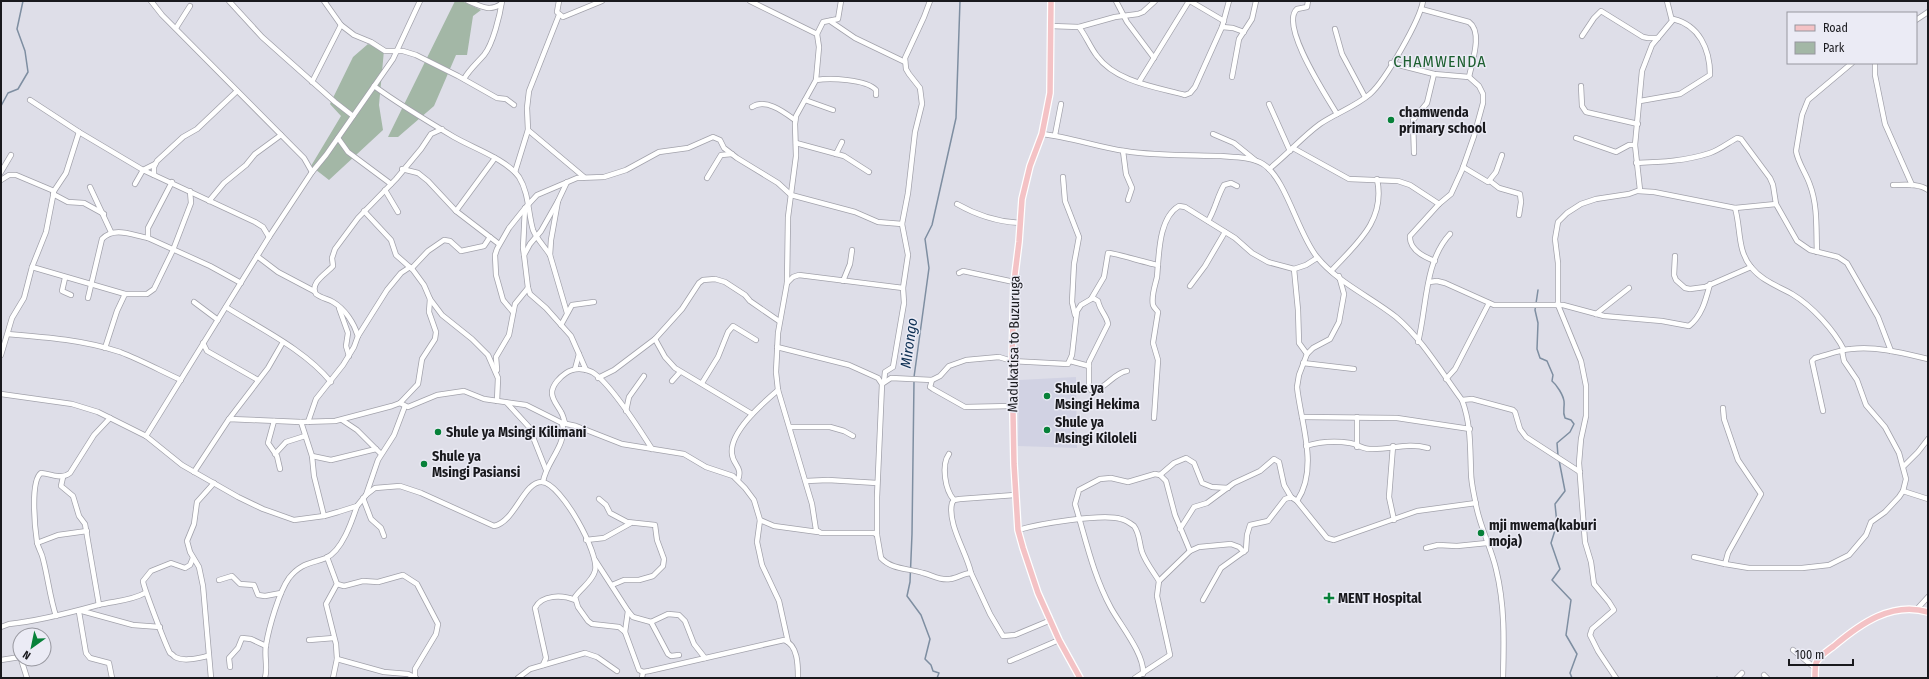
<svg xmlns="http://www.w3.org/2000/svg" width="1929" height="679" viewBox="0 0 1929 679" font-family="'Fira Sans Condensed',sans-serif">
  <rect width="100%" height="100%" fill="#dedee8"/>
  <polygon fill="#d1d2e3" points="1076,377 1077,448 1018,446 1019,380"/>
  <g fill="#a3b7a6">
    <polygon points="455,1 462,1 481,10 473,16 467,55 456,55 434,106 398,137 388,137"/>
    <polygon points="368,44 384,50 379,105 383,130 329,180 311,166 341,116 330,104 353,57"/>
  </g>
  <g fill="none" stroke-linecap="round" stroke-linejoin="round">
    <g stroke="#7e8ea1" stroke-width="1.5">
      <polyline points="1,106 8,93 18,89 28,72 25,51 17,29 23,1"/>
      <path d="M1538,290L1535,310L1538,323L1537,349L1540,358L1547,361L1553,375L1552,381C1557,385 1563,395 1564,401C1565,408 1562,411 1565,418L1571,420L1574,424L1570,432L1557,443L1558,456"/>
      <polyline points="914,377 929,268 925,239 932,225 956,118 960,1"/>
      <polyline points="914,381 912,534 910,582 907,596 921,615 930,639 925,659 931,665 933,671 939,673 937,678"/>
      <polyline points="1559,460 1565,491 1555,504 1557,524 1551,543 1560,569 1552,580 1571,600 1566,635 1577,654 1570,673 1572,678"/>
      <polyline points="1717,678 1717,677"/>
    </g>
    <defs>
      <g id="minor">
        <polyline points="151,1 162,15 304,158 312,172"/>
        <polyline points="229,1 262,37 335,102 353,116"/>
        <polyline points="324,1 341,25 354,35 371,42 385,51 403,51 416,55 458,76 497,98 506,99 514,105"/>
        <path d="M468,1C480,6 490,12 501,4"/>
        <polyline points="559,1 557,12 563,17 602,1"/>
        <path d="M750,1L817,34L819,47L816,80L796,116L795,124L796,156L788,217L787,283L778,333L776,372L778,390L812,504L816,530L821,533H874L877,535L881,558C892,570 908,568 923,573C932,575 940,581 950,579C958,578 964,573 971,573L990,614L1003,636L1015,635L1051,620"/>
        <polyline points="1116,1 1127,22 1154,58"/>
        <polyline points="1190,1 1224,21"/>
        <path d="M1308,1L1307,7L1297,9C1279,25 1327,97 1337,114"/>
        <path d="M1421,9L1469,22C1483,32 1472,62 1469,77"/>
        <polyline points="1916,20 1928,12"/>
        <polyline points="830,21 855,38 905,62"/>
        <path d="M1051,26L1079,27C1086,36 1090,47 1097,56C1116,82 1156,87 1185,95L1190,93L1195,87L1222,27L1229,1"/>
        <polyline points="1079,27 1115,17 1138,14 1143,12 1155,1"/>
        <polyline points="1222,27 1233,28 1244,32"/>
        <polyline points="176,28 190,6"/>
        <polyline points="1335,29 1342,54 1365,97"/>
        <polyline points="817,34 823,22 838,19 841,1"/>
        <polyline points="1582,36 1594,18 1601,11 1643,37 1648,38 1658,38"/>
        <path d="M1391,63L1434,74L1469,77L1479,86L1483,94V103L1474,136L1462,170L1451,194L1439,204L1410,236C1409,250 1424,257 1435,261"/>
        <polyline points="1875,63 1875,75 1885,124 1912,185"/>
        <polyline points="1232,77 1239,39 1252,19 1256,1"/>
        <path d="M464,79C469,70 477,63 484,55C493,44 500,15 502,1"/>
        <path d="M816,80C830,78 866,79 876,90V95"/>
        <polyline points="312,82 341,25"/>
        <polyline points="1139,82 1189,1"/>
        <path d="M374,86C400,105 427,121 454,137C473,148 506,159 519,177C529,193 528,213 533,230C536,238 545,247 550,255"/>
        <polyline points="1581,86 1582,106 1586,112 1638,124"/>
        <polyline points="30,100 79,132 143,170 255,222 263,227 269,237"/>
        <polyline points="805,100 833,110"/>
        <path d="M1640,101L1680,94L1710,75C1710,49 1699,25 1673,19"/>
        <polyline points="1269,104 1290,151"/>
        <path d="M752,107C766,98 784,112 795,120"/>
        <polyline points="528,130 584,177"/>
        <path d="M1042,134C1070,137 1097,147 1125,151C1156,156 1189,155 1221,156C1234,157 1252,157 1263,164C1286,178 1298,234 1317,257C1337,282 1371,297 1396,317C1422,339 1442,373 1462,400C1471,424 1470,447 1471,472C1471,483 1474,494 1476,505C1480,527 1491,547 1496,569C1505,605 1504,641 1503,678"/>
        <polyline points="1213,134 1234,143 1255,160"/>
        <polyline points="1055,135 1061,104"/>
        <polyline points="338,138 348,152 391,184"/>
        <polyline points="1576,138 1616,152 1629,145 1635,145"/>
        <polyline points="796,143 844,156 869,172"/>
        <polyline points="1293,148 1349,179 1398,181 1410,185 1439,204"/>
        <polyline points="1123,151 1126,174 1132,188 1128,200"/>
        <polyline points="1414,153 1413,120 1427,103 1434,74"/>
        <polyline points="836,154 842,142"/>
        <path d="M1636,163C1661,162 1686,161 1710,153C1719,150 1728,143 1737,138L1741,139L1770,178L1773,185L1776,204L1797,241L1810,250L1838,257L1847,263L1878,317L1891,351"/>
        <polyline points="1463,167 1488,182 1496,172 1502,155"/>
        <polyline points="402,169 418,173 428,181 456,211 499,244"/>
        <path d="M1269,169C1287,155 1302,137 1320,124C1336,113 1355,107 1370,94C1385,81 1420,20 1423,1"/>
        <polyline points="1,172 11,155"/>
        <polyline points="515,172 528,130 527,108 529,91 559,15"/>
        <polyline points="154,175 154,167 157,161 183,137 197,129 237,91"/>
        <polyline points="1063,177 1065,201 1079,237 1074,264 1072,302 1075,315"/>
        <polyline points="707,178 721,155 732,154"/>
        <polyline points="1,180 9,175 16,175 54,191"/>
        <polyline points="1490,181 1499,188 1520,194 1521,202 1519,215"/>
        <polyline points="172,182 148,228 148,238 210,266 241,283"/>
        <polyline points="567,182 558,201 551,240 550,255 567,313"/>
        <polyline points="135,184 143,170 155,164"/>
        <path d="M1893,185C1904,185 1919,183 1928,190"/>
        <polyline points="90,187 111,232"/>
        <polyline points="385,190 398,212"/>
        <path d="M1638,191L1654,192L1735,208C1741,228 1737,250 1751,267C1762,281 1778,286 1792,294C1812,306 1834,330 1844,350"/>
        <polyline points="53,194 68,202 84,203 104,214"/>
        <polyline points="209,201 224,183 246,165 255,154 281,135"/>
        <polyline points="558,201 541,231 530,244 524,255 528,288 530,294 546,308 571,336 586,370"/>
        <path d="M957,204C978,216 997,222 1021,223"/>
        <polyline points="1735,208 1776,204"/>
        <polyline points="364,211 391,240 396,255 413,270 424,285 430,299 442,315 472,339 488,355 498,378 497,401"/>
        <polyline points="456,211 495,158"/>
        <path d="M1208,221C1215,210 1217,197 1224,185L1231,183L1237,186"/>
        <path d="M1817,252C1816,231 1818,206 1810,185C1806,173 1798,163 1796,151L1802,115L1808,100L1852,63"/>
        <polyline points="524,255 523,248 525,208"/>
        <polyline points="257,256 278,272 314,291"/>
        <polyline points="1675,256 1674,275 1676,280 1685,288 1690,289 1705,287 1751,267"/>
        <polyline points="32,267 125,294 147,294 154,289 173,250 191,203 190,191"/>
        <polyline points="412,268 428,251 444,240 450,241 461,251 484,246 490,237"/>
        <polyline points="1294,269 1298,310 1299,343 1307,354"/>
        <path d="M1331,271C1356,244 1386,221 1377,179"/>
        <polyline points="959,273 963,271 1014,282"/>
        <polyline points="65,278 62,291 71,295"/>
        <polyline points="843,281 850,264 852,250"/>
        <path d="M1429,282L1437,281L1445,283L1494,305H1563L1604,316L1662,321L1689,326C1702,316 1706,299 1710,284"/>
        <polyline points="787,283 793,277 799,275 903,288"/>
        <polyline points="1190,286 1205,266 1225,232"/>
        <path d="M88,298L102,239C114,226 132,235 148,238"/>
        <path d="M1091,299L1104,277L1108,253C1111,252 1150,264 1158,265"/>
        <polyline points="194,302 218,320"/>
        <path d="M226,307C261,329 305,350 331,382"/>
        <polyline points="339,308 348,333 346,346 349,356"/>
        <polyline points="513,312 503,300 496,275 495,255 497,249 509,228 525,208 537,195 577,178 604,177 626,170 659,152 688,148 713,137 720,140 724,148 737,158 778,183 791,195 855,212 878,222 902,224"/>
        <polyline points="1596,314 1629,288"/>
        <polyline points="561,325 572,305 594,302"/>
        <path d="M8,334C45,337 84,340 120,352C141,360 161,371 181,380"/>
        <path d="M358,336C354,323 345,309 333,302C328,299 321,298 316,294C309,283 327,273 333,266L332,258L335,249L358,218L396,179L421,149L431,134L442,129"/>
        <polyline points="655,339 665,357 675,368 752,414"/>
        <path d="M1418,342C1427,307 1424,262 1450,234"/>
        <polyline points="203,343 207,351 258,380"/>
        <polyline points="777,347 849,365 878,378 882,384 877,497 877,535"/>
        <polyline points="105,348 117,311 125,294"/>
        <polyline points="1,355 12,318 24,298 32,267 46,232 54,191 66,173 79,132"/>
        <polyline points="1070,361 1089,366"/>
        <polyline points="1303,363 1354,369"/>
        <polyline points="575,369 579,354"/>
        <polyline points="497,370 496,357 509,335 515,304 528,288"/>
        <polyline points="598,378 614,370 655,339 682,309 699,283 703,280 715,279 725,282 745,295 750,301 779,321"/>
        <polyline points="1446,379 1455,369 1489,303"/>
        <polyline points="672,381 680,372"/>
        <polyline points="884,382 885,372 893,367 904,303 903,288 908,255 902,224 908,193 915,132 922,104 920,88 909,74 906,69 905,58 924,17 930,1"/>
        <polyline points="702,383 718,357 728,332 733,326 756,340"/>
        <polyline points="882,384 891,378 932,380"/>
        <path d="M1,394L72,404L98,412L146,436L182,465L238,497L263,509L294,520L324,516L338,512L357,506L366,495L375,488L400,486L421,493L494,526C515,522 524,481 542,482C561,483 600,554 595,571C592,582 581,588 575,597L578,607L588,621L592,624L619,627L625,632L639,670L643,672L649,671L784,640C798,645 798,665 798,678"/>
        <polyline points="1462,400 1472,399 1513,410 1515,412 1520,429 1526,437 1580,472"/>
        <polyline points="400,403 408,407 437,395 464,391 484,399 526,405 562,423 576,426 622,444 684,454 706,467 733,476 745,488 754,500 760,520 757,542 762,565 779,601 788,642"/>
        <polyline points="507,403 529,427 546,470"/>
        <path d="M1012,406L965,407L933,389L930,387L932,380L940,376L949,366L966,360L999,357L1012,361L1068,364L1072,355L1077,311L1081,305L1093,298L1098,301C1100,311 1107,316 1108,324L1089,362V387L1091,390C1106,390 1113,373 1127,371"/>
        <polyline points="1723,408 1724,419 1738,460 1761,494 1728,553 1725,564"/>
        <polyline points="626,411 629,397 644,376"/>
        <path d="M1823,411L1812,361L1815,358C1827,355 1839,350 1851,349C1877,346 1903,353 1928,359"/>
        <polyline points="1302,417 1397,418 1470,429"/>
        <path d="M1154,418L1158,360L1153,343L1158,312C1157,310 1154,308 1153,305C1151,296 1155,286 1157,277C1159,257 1158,218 1179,206L1185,207L1235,238L1252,253L1268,262L1294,269L1306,265L1317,258"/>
        <polyline points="229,419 268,368 283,342"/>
        <polyline points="342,420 357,430 381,454"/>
        <polyline points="274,421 268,443 277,456 280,469"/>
        <polyline points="301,422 312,456 314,476 324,516"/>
        <polyline points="308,422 316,399 343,365 354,347 358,336 387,290 401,273 410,267"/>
        <path d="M565,423C564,420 563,415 561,412C558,406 552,400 552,393C552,385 560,377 566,373C573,368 584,368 592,372C610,382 640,430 652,449"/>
        <polyline points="790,427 830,427 844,431 853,436"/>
        <polyline points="146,436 269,237 312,172 326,155 393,59 420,1"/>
        <path d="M1306,446C1319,442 1336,441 1350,443C1357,444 1362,449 1370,449C1391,450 1406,442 1428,448"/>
        <polyline points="1393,446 1389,497 1394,520"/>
        <polyline points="1357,447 1357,417"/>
        <polyline points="275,454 286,442 305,436"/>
        <path d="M949,454C941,465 945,490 954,500"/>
        <polyline points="312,456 331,460 376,449"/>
        <polyline points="1904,466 1918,452 1928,439"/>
        <polyline points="194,472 229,419 301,422 335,421 392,406 400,403 418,384 422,359 435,339 436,332 429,312 430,299"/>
        <polyline points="1160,475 1174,463 1186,458 1194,463 1202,483 1212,487 1228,488"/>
        <polyline points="63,477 61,486 73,496 79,516 85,524 99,605"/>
        <path d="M738,480C743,467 733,465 732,454C729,432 763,403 778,390"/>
        <polyline points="806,481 828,480 877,483"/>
        <path d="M543,482C546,461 568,445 562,423"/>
        <polyline points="1903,491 1928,499"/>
        <polyline points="366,495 378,460 394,435 405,406"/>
        <polyline points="363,498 371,519 381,528 384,536"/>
        <polyline points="599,499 606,505 610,513 627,522 655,525 657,540 664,559 663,566 653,576 639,580 624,580 612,585"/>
        <path d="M1297,501C1319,468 1301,424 1297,387L1299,375L1307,354L1313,348L1330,339L1339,322L1344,294L1339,276"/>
        <polyline points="760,520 774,526 818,532"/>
        <polyline points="1180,529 1194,507 1207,503 1234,483 1260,471 1274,459 1279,462 1284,485 1291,497"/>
        <path d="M1018,530C1038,524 1103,513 1121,519C1126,520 1130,523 1134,526C1140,534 1139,543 1142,552C1146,563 1153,571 1159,581"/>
        <polyline points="586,540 604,538 631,523"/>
        <polyline points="37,543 58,535 87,531"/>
        <polyline points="1426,548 1438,545 1457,546 1487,543"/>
        <polyline points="327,557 337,584 326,604 336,644 337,659 333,678"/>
        <polyline points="1694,557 1725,564 1749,568 1802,568 1829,565 1849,555 1866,535 1871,522 1885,512 1899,497 1903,491 1906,479 1899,453 1885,427 1866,405 1857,380 1844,361 1842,351"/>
        <path d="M193,558L190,565L185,568L171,563L151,571L143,581C143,586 166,646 170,653C172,654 173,655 175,657C184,662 198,658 208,656"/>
        <polyline points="595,560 628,611 625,632"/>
        <path d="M971,573C967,553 947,524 952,503L954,500L960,499L1015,495"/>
        <polyline points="219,580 232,576 240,584 254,585 258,595 265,596 281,593"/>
        <polyline points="337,584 344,586 363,581 378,582 403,575 417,584 438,624 436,634 415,669 415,677"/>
        <polyline points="1203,600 1221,568 1246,550 1247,535 1250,525 1268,521 1285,499 1291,497 1297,501 1327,538 1334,540 1417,511 1476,503"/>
        <polyline points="1917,609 1928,597"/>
        <polyline points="82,611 133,625 160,627"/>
        <polyline points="628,611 633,617 651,622 668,614 679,615 685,621 694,644 705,658"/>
        <polyline points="79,612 86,653 90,658 109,663 112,678"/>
        <path d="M56,616C50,598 48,578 43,559C42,553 38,548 37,542C35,529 30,481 41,473C53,474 61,480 70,473L94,435L110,418"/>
        <polyline points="651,622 668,654 671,656 679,655"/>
        <path d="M1,627L9,624C39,621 69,613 98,605C114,601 131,601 145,593"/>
        <polyline points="309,640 334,638"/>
        <polyline points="1793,650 1815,668"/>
        <polyline points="21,659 27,678"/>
        <polyline points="337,659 384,672 408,674 416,678"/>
        <polyline points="1,660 20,657"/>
        <polyline points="1010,661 1059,640"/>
        <path d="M543,665L546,658L535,608C542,594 563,595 575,600"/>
        <polyline points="230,667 229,658 238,648 242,638 251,639 266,646"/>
        <path d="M1143,674C1145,655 1121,626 1111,608C1093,575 1086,540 1075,504L1079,490L1100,479L1111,478L1128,482L1155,474L1160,475L1166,481L1175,515L1190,551"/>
        <polyline points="1764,675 1767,678"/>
        <polyline points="211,678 203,586 199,567 190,552 187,541 194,524 197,502 214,483"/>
        <path d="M265,678C268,667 264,656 266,645C269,627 279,592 289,578C301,563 310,564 326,558C342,551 352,521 357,506"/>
        <polyline points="518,678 530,669 585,653 597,657 617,671"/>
        <polyline points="642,678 643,672"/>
        <polyline points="1135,678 1170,655 1157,596 1159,581 1190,551 1199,547 1231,544 1239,547 1244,552"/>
        <polyline points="1616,678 1598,651 1590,635 1592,629 1614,610 1609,602 1594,584 1591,562 1585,542 1579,463 1581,439 1586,416 1586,386 1581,361 1558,305 1558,263 1555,239 1558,222 1567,213 1581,204 1596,199 1629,194 1640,190 1635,145 1642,71 1652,45 1672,21 1667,1"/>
        <polyline points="1737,678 1742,673"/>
      </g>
      <g id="major">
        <polyline points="1051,1 1050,93 1042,134 1030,166 1022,199 1019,242 1014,282 1012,361 1014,464 1018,530 1023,548 1038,593 1059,640 1080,678"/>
        <path d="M1815,678C1815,673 1815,667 1816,663C1819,656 1829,650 1834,646C1860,624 1892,601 1928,612"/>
      </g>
    </defs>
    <use href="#minor" stroke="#a2a2ab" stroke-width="6"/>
    <use href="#major" stroke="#fff" stroke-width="8"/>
    <use href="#minor" stroke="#fff" stroke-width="4.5"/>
    <use href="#major" stroke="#f4c2c5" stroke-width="5.5"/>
  </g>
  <g fill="#078139" stroke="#ebebf5" stroke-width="1.5">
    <circle cx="1391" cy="120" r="4"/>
    <circle cx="1047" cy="396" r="4"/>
    <circle cx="1047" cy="430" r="4"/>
    <circle cx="438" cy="432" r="4"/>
    <circle cx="424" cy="464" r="4"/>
    <circle cx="1481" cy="533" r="4"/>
    <path d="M1327 592h4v4h4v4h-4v4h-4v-4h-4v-4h4z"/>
  </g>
  <g text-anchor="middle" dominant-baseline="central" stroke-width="3" stroke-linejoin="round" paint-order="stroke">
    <g font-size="14" font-weight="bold" fill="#19191d" stroke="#ebebf5" text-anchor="start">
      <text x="1399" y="112">chamwenda<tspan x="1399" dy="16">primary school</tspan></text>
      <text x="1055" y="388">Shule ya<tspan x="1055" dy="16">Msingi Hekima</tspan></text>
      <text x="1055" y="422">Shule ya<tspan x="1055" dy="16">Msingi Kiloleli</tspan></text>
      <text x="446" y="432">Shule ya Msingi Kilimani</text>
      <text x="432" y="456">Shule ya<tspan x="432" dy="16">Msingi Pasiansi</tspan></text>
      <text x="1489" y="525">mji mwema(kaburi<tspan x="1489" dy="16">moja)</tspan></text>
      <text x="1338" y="598">MENT Hospital</text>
    </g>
    <g font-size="14" fill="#19191d" stroke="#ebebf5">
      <text transform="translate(1014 344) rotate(-89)">Madukatisa to Buzuruga</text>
    </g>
    <g font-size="15" font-style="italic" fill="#103154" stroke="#ebebf5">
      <text transform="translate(909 343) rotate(-82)">Mirongo</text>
    </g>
    <g font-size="16" letter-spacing="1" fill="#1d5f30" stroke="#ebebf5">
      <text x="1440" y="61">CHAMWENDA</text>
    </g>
  </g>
  <rect width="1929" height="679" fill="none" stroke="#19191d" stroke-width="4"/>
  <rect x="1787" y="12" width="130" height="52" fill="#ebebf5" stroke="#97979f"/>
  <rect x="1795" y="25" width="20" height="6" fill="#f4c2c5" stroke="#97979f"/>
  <text x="1823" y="32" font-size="12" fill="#19191d">Road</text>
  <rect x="1795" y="42" width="20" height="12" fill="#a3b7a6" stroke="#97979f"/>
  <text x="1823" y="52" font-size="12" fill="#19191d">Park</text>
  <g transform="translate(32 647) rotate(213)"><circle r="19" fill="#ebebf5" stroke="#97979f"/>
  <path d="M0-3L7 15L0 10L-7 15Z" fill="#078139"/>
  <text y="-6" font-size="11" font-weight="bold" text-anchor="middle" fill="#19191d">N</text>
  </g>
  <path d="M1789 659v6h64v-6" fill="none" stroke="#19191d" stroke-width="2"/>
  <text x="1795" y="659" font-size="12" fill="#19191d" stroke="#ebebf5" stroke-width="3" paint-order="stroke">100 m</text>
</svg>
